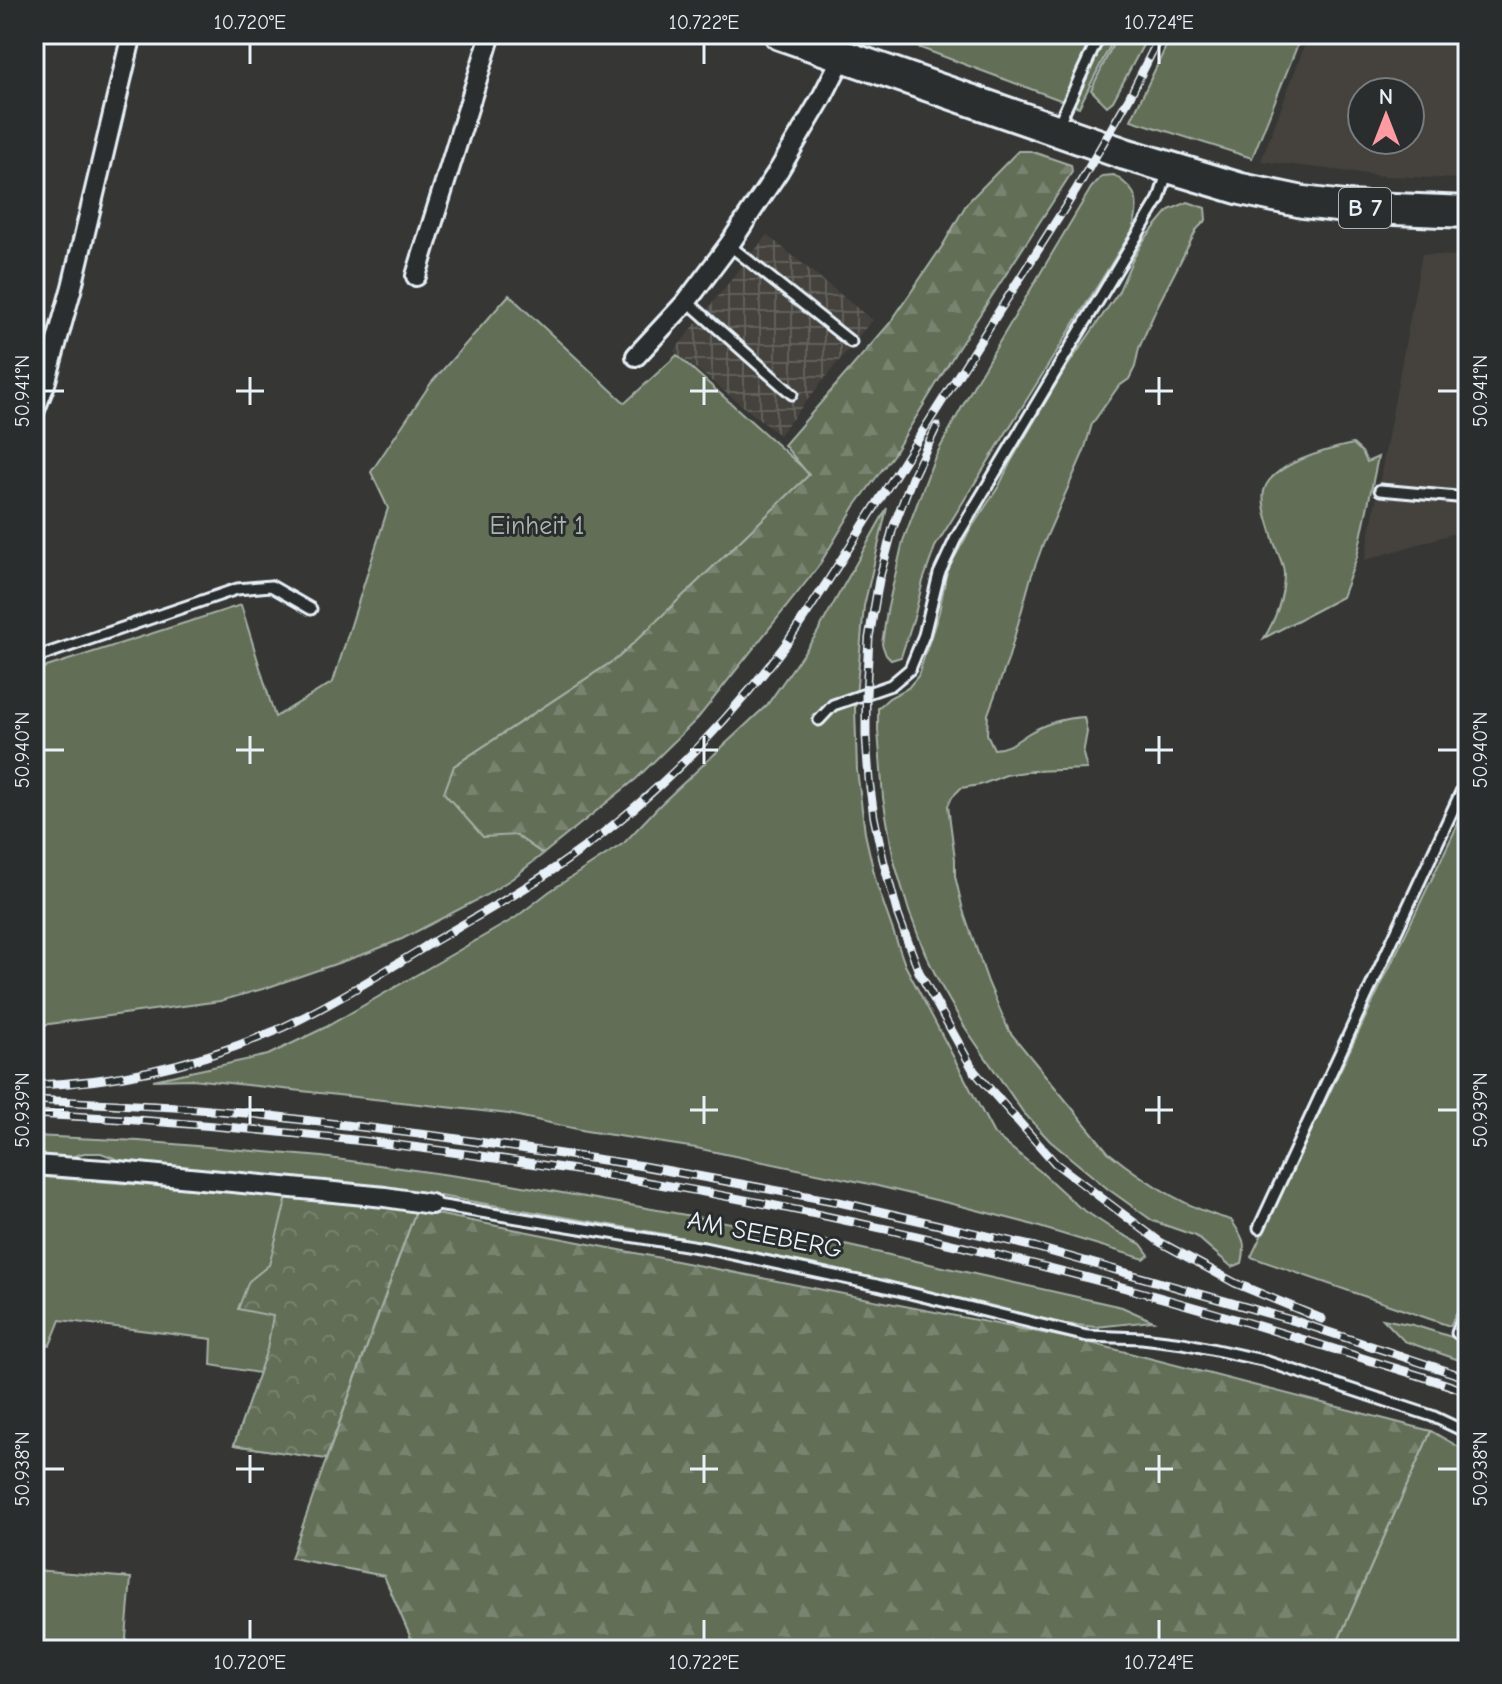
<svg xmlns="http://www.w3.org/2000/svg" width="1502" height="1684" viewBox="0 0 1502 1684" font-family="'Comic Neue',sans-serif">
  <defs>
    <pattern id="industrial-grid" width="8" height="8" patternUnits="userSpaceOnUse" patternTransform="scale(2)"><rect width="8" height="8" fill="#45433d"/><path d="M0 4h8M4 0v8" fill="none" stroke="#605f5a"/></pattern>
    <pattern id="forest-firs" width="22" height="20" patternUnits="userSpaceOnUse" patternTransform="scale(2)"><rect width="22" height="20" fill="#636e56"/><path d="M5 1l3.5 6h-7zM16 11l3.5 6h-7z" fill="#79836f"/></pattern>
    <pattern id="park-crowns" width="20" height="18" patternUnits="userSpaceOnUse" patternTransform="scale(2)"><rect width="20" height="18" fill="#636e56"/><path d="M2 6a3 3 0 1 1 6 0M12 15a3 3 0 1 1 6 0" fill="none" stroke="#79836f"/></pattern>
  </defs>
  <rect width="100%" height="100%" fill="#363735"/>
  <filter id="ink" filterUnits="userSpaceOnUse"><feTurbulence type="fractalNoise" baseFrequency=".0125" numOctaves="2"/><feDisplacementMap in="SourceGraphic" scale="16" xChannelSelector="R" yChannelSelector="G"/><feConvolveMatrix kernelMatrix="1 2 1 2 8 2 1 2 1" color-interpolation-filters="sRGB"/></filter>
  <g filter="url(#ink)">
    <g fill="#45433d" fill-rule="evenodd">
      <path d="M1309,34H1468V179L1384,176L1261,161ZM1362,92H1410V140H1362Z"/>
      <polygon points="1422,254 1468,257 1468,529 1365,560"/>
    </g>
    <polygon fill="url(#industrial-grid)" points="767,235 872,320 779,435 674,351"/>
    <g fill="#636e56" stroke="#a6b0a7" stroke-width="2">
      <polygon points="883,34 1116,34 1079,107"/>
      <polygon points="1118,34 1149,34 1113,101 1107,106 1091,90"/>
      <polygon points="1172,34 1302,34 1252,158 1131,120"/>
      <path d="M1114,175C1139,191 1140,202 1133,229L935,547L923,581L915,614L901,657L891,660L886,655L882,644L887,611L903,541L934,459L975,383L1091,188L1102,176Z"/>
      <path d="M1188,202L1205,208L1206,220L1197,229L1157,307L1139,348L1135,367L1129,379L1118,387L1092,424L1084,451L1042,547L1031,577L1008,660L988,714L987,734L994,749C1010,748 1016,741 1029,733C1046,723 1065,718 1084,717L1087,732L1083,754L1087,769L1032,771L1006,775L980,785L961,788L952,797L948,806L955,859V876L963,910L988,982L1009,1031L1108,1152C1145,1182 1185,1208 1231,1220C1243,1237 1247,1243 1242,1263L1232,1267L1196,1236L1153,1221L1108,1189L1050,1141L1023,1112L964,1026L940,984L925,953L909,911L894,861L883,798L878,730V708L889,698L908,688L918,676L939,612L947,571L970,530L999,486L1010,463L1062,374L1118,293L1131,263L1143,241L1169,210Z"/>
      <polygon points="509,295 625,403 677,355 810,474 619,657 454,766 516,835 543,854 513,878 483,897 402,939 367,953 266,988 220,1001 34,1026 34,671 241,605 275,717 333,682 388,508 371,472 431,383"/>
      <path d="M1353,444L1362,452L1367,462L1378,457L1357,557L1342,597L1264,638C1275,621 1284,596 1284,574C1284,563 1276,550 1273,539C1270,526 1261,505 1264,491C1270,464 1329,449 1353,444Z"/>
      <polygon points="887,508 864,606 855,708 857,770 865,833 876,882 905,965 994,1134 1041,1172 1079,1207 1114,1230 1141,1244 1149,1255 1144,1259 1023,1222 965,1207 865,1183 696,1148 586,1131 509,1114 192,1079 153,1080 268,1055 326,1027 515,918 550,891 624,843 660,805 767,705 816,635"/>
      <polygon points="1468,803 1468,1290 1450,1326 1251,1257"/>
      <polygon points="34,1136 139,1141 322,1157 506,1183 809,1237 1122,1307 1153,1321 1096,1327 1055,1323 993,1306 817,1265 664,1234 416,1192 343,1187 138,1167 101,1153 84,1153 59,1161 34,1159"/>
      <polygon points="34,1176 253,1194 416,1210 326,1459 234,1445 259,1373 211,1365 212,1339 60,1320 50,1345 34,1343"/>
      <polygon points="1383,1319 1413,1325 1468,1342 1468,1363 1404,1341"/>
      <polygon points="1431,1431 1468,1452 1468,1650 1334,1650"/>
      <polygon points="34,1570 131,1578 125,1650 34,1650"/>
    </g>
    <g fill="url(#forest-firs)" stroke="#a6b0a7" stroke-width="2">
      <polygon points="1018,151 1030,151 1071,165 1072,172 957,350 893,455 855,506 818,567 698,718 636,779 543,854 516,835 483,837 444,793 454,766 619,657 809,475 784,445 890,323 943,245 967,203"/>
      <polygon points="416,1210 1083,1341 1431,1431 1334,1650 416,1650 384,1576 291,1558"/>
    </g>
    <polygon fill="url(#park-crowns)" stroke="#a6b0a7" stroke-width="2" points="287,1197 416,1210 326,1459 234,1445 267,1349 273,1316 238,1309 249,1281 269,1265"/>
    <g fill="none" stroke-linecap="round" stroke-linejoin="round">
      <defs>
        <g id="lane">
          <polyline points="1057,127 1100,34"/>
          <polyline points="729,245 851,342"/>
          <polyline points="687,301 792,394"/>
          <polyline points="1380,490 1468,498"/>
          <polyline points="34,658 237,589 271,586 311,609"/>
          <polyline points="819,720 833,705 891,685 910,669 924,635 939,574 956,538 1159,199 1167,173"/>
          <polyline points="431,1204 704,1248 877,1285 1087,1336 1142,1338 1183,1343 1262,1360 1432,1416 1468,1433"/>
          <polyline points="1259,1228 1468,777"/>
          <polyline points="1457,1333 1468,1306"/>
        </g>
        <g id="street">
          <polyline points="416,276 491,34"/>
          <polyline points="636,356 687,301 729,245 779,170 821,99 843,56"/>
          <polyline points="34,412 45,384 72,287 132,34"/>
          <polyline points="34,1165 118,1171 385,1197 431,1204"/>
        </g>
        <polyline id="primary" points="780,34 1125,154 1241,189 1303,202 1345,207 1468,212"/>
      </defs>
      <use href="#lane" stroke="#e8f1f8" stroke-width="15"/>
      <use href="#street" stroke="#e8f1f8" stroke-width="24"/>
      <use href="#primary" stroke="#e8f1f8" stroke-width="36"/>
      <use href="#lane" stroke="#2a2d2e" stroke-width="9"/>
      <use href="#street" stroke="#2a2d2e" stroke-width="18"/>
      <use href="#primary" stroke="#2a2d2e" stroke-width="30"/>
      <defs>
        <g id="rail">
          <polyline points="937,426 912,478 893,528 879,580 869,638 866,695 866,736 869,780 874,817 883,859 898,915 919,972 974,1071 1055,1163 1160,1242 1235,1283 1322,1319"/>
          <path d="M34,1085C117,1083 199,1063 275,1031C326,1008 375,977 423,948C471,919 521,893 567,860C651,801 725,726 786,644C800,624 813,604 826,584L1076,190L1129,98L1161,34"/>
          <polyline points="34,1100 174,1107 246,1113 444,1137 637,1165 839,1202 1035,1247 1295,1321 1468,1378"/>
          <path d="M34,1114C407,1132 777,1193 1137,1291C1210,1311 1283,1333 1356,1356C1393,1368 1431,1378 1468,1392"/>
        </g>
      </defs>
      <use href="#rail" stroke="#e8f1f8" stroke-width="9"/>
      <use href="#rail" stroke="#2a2d2e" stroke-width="6" stroke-dasharray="18" stroke-linecap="butt"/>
    </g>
  </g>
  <path fill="none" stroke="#e8f1f8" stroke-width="3" d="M250,44V64M704,44V64M1159,44V64M250,377V405M704,377V405M1159,377V405M44,391H64M236,391H264M690,391H718M1145,391H1173M1438,391H1458M250,736V764M704,736V764M1159,736V764M44,750H64M236,750H264M690,750H718M1145,750H1173M1438,750H1458M250,1096V1124M704,1096V1124M1159,1096V1124M44,1110H64M236,1110H264M690,1110H718M1145,1110H1173M1438,1110H1458M250,1455V1483M704,1455V1483M1159,1455V1483M44,1469H64M236,1469H264M690,1469H718M1145,1469H1173M1438,1469H1458M250,1620V1640M704,1620V1640M1159,1620V1640"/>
  <g text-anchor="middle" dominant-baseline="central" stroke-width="6" stroke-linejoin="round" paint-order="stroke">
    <rect fill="#2a2d2e" stroke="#afb6bb" stroke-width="2" x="1339" y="188" width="52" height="40" rx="6"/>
    <g font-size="24" font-weight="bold" fill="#e8f1f8">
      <text x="1365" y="208">B 7</text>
    </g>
    <g font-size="26" fill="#acb6af" stroke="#2a2d2e">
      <text x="537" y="526">Einheit 1</text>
    </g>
    <g font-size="26" fill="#e8f1f8" stroke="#2a2d2e">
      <text transform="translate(765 1235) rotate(11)">AM SEEBERG</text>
    </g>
  </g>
  <rect width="1502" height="1684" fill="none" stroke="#2a2d2e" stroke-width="88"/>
  <g transform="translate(1386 116)"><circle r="38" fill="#2a2d2e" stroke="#767b7f" stroke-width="2"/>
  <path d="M0-6L14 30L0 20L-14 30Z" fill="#ff9aa2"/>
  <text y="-12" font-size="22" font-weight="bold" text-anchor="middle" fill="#e8f1f8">N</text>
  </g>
  <rect x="44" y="44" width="1414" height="1596" fill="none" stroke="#e8f1f8" stroke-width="3"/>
  <g font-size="20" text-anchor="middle" fill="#e8f1f8">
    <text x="250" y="29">10.720°E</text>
    <text x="704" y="29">10.722°E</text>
    <text x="1159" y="29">10.724°E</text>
    <text transform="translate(22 391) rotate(-90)" y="7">50.941°N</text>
    <text transform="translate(1480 391) rotate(-90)" y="7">50.941°N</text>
    <text transform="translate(22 750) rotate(-90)" y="7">50.940°N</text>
    <text transform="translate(1480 750) rotate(-90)" y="7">50.940°N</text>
    <text transform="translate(22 1110) rotate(-90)" y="7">50.939°N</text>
    <text transform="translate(1480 1110) rotate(-90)" y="7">50.939°N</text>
    <text transform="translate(22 1469) rotate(-90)" y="7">50.938°N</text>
    <text transform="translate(1480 1469) rotate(-90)" y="7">50.938°N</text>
    <text x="250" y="1669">10.720°E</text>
    <text x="704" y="1669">10.722°E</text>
    <text x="1159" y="1669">10.724°E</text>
  </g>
</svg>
